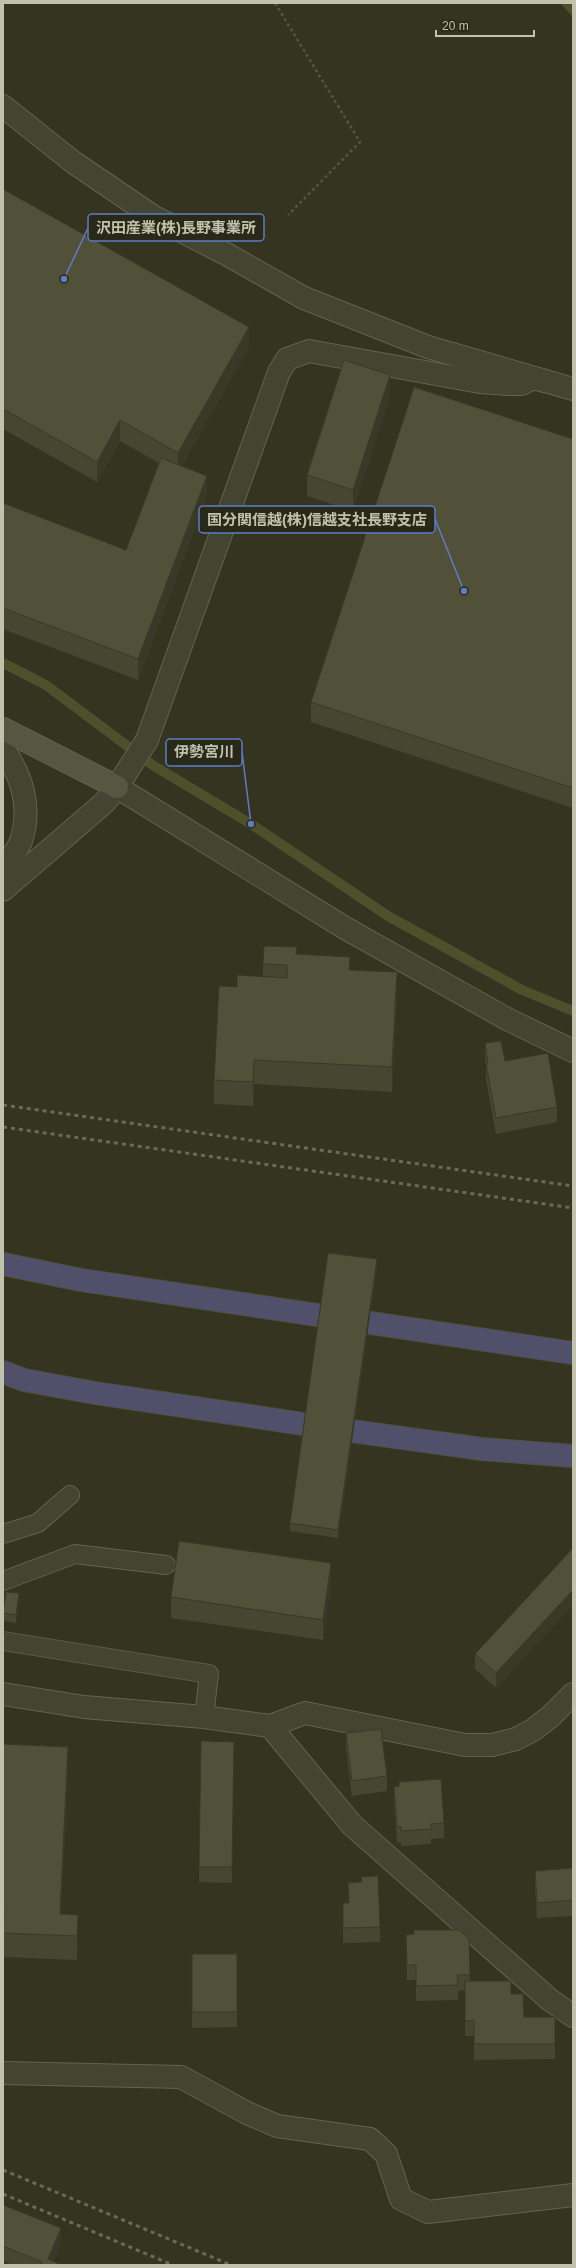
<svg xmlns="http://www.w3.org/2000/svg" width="576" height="2268" viewBox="0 0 576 2268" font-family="Arial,'Noto Sans JP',sans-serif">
  <rect width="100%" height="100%" fill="#343420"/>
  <polygon fill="#4e4f2b" points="560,3 573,3 573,17"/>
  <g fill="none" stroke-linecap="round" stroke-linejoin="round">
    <polyline stroke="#4e4f2b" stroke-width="10" points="3,663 46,685 154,766 251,824 388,916 522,990 573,1011"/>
    <defs>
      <g id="lane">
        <polyline points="3,1534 38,1523 70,1495"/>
        <polyline points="3,1581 75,1554 166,1565"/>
        <polyline points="3,1641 209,1674 204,1717"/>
      </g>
      <g id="street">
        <polyline points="3,106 73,162 154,217 228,255 304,298 428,347 573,389"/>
        <path d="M3,748C22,777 32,807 21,841C17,851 9,861 3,870"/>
        <polyline points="117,787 345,928 507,1019 573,1051"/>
        <polyline points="3,890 104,803 117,787 147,740 279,372 287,359 309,351 480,382 509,384 522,384 533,378 545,381"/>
        <polyline points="3,1694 84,1707 204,1717 270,1726 305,1713 465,1745 492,1745 516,1739 533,1730 551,1716 573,1694"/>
        <polyline points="270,1726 352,1825 550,2000 573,2016"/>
        <polyline points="3,2073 181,2077 247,2113 277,2126 370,2139 386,2154 401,2199 428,2212 573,2195"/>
      </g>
      <polyline id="secondary" points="3,729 117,787"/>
      <g id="highway">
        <polyline points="3,1264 81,1280 573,1353"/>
        <polyline points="3,1372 24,1380 95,1393 330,1428 482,1449 573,1456"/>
      </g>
    </defs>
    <use href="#lane" stroke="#626350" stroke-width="20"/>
    <use href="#street" stroke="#626350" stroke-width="24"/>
    <use href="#secondary" stroke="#626350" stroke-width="24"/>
    <use href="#highway" stroke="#4f4f3d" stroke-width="24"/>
    <polyline stroke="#595145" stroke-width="2.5" stroke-dasharray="3 3" stroke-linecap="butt" points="275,3 360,142 288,215"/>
    <use href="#lane" stroke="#443" stroke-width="18"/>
    <use href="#street" stroke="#443" stroke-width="22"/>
    <use href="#secondary" stroke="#565741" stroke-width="22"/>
    <use href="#highway" stroke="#51506a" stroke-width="22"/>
    <g stroke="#6b6b55" stroke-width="3" stroke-dasharray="4 4" stroke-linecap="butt">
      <polyline points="3,1105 573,1186"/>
      <polyline points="3,1127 573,1208"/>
      <polyline points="3,2170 231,2265"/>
      <polyline points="3,2194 173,2265"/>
    </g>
  </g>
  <g fill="#464631">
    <polygon points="3,189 249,347 182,466 207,496 138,680 3,629 3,503 126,550 159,463 120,441 97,482 3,429"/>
    <polygon points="390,395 353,511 307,496 307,475"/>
    <polygon points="573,439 573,808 311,722 311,702"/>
    <polygon points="297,954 350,970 397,997 392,1092 254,1084 253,1106 214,1104 214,1080 237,987 263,976 263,964"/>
    <polygon points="485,1043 557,1107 557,1122 496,1134 486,1080 486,1066 485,1059"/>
    <polygon points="377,1267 338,1538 290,1531 290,1523"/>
    <polygon points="573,1548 573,1605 496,1688 475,1669 475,1654"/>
    <polygon points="331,1584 323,1640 171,1618 171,1597"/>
    <polygon points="19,1601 16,1623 3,1621 3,1613"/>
    <polygon points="346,1733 387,1776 387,1791 352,1796 346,1748"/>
    <polygon points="201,1741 234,1742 232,1883 199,1882"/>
    <polygon points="3,1744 68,1771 61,1914 78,1915 77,1960 3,1957"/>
    <polygon points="399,1782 444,1823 444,1838 431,1839 431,1844 401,1846 401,1842 397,1843 394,1802 394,1787 399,1787"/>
    <polygon points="573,1868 573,1916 537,1918 535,1886 535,1871"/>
    <polygon points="361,1877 380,1927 380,1942 343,1943 343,1903 348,1903 361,1882"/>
    <polygon points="406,1935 469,1939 470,1981 511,1994 524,2017 555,2017 555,2059 474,2060 474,2036 465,2036 465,1990 458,1991 458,2000 416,2001 416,1980 407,1980"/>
    <polygon points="192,1954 237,1954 237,2027 192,2028"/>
    <polygon points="3,2205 61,2243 53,2262 59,2265 13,2265 3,2261"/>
  </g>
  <g fill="#393928">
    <polygon points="249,327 249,347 178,474 178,453"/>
    <polygon points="390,375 390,395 353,511 353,490"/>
    <polygon points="120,420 120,441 97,482 97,462"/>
    <polygon points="207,476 207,496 138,680 138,659"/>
    <polygon points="397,972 397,997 392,1092 392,1067"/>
    <polygon points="254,1060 254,1084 253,1106 253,1082"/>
    <polygon points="377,1259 377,1267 338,1538 338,1530"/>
    <polygon points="331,1563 331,1584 323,1640 323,1620"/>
    <polygon points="573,1590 573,1605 496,1688 496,1673"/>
    <polygon points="19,1593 19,1601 16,1623 16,1615"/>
    <polygon points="68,1747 68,1771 60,1935 60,1914"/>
    <polygon points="78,1915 78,1940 77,1960 77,1936"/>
    <polygon points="61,2228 61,2243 52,2265 48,2259"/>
  </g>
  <g fill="#515139" stroke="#393928">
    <polygon points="3,189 249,327 178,453 120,420 97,462 3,409"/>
    <polygon points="344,360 390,375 353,490 307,475"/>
    <polygon points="414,387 573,439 573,788 311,702"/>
    <polygon points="161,458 207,476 138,659 3,608 3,503 126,550"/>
    <polygon points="264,946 297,947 296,954 350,957 349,970 397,972 392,1067 254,1060 253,1082 214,1080 219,986 237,987 237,975 287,978 287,965 263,964"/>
    <polygon points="501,1041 505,1061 548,1053 557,1107 496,1118 486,1064 488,1064 485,1043"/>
    <polygon points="328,1253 377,1259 338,1530 290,1523"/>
    <polygon points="179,1541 331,1563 323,1620 171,1597"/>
    <polygon points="573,1548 573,1590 496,1673 475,1654"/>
    <polygon points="6,1592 19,1593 16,1615 3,1613"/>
    <polygon points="381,1729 387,1776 352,1781 346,1733"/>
    <polygon points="201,1741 234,1742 232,1867 199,1867"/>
    <polygon points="3,1744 68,1747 60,1914 78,1915 77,1936 3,1933 4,1910 3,1910"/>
    <polygon points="441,1779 444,1823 431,1824 431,1829 401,1831 401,1827 397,1827 394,1787 399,1786 399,1782"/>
    <polygon points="573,1868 573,1900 537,1903 535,1871"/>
    <polygon points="378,1876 380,1927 343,1928 343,1903 349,1903 348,1883 362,1882 361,1877"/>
    <polygon points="414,1930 459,1930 469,1939 470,1975 457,1975 458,1985 416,1986 416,1965 407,1965 406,1935 414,1934"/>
    <rect x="192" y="1954" width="45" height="58"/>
    <polygon points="465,1981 511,1981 511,1994 523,1994 524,2017 555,2017 555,2044 474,2044 474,2020 465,2021"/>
    <polygon points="3,2205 61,2228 48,2259 59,2264 58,2265 41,2265 42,2262 3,2246"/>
  </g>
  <path fill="none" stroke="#5f7cc6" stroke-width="1.5" d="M64 279L88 228M464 591L435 519M251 824L242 752"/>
  <g fill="#5f7cc6" stroke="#282918" stroke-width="1.5">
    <circle cx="64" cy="279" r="4"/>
    <circle cx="464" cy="591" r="4"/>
    <circle cx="251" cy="824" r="4"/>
  </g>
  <g fill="#282918" stroke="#5f7cc6" stroke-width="1.5">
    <rect x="88" y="214" width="176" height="27" rx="4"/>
    <rect x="199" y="506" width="236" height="27" rx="4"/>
    <rect x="166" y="739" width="76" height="27" rx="4"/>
  </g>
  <g font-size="15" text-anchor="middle" font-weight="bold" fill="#c1c2ac">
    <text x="176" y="233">沢田産業(株)長野事業所</text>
    <text x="317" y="525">国分関信越(株)信越支社長野支店</text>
    <text x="204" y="757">伊勢宮川</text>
  </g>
  <rect width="576" height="2268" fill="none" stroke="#c1c2ac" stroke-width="8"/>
  <path d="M436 30v6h98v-6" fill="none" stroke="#c1c2ac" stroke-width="2"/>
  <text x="442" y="30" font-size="12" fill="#c1c2ac" stroke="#282918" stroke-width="3" paint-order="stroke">20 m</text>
</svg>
